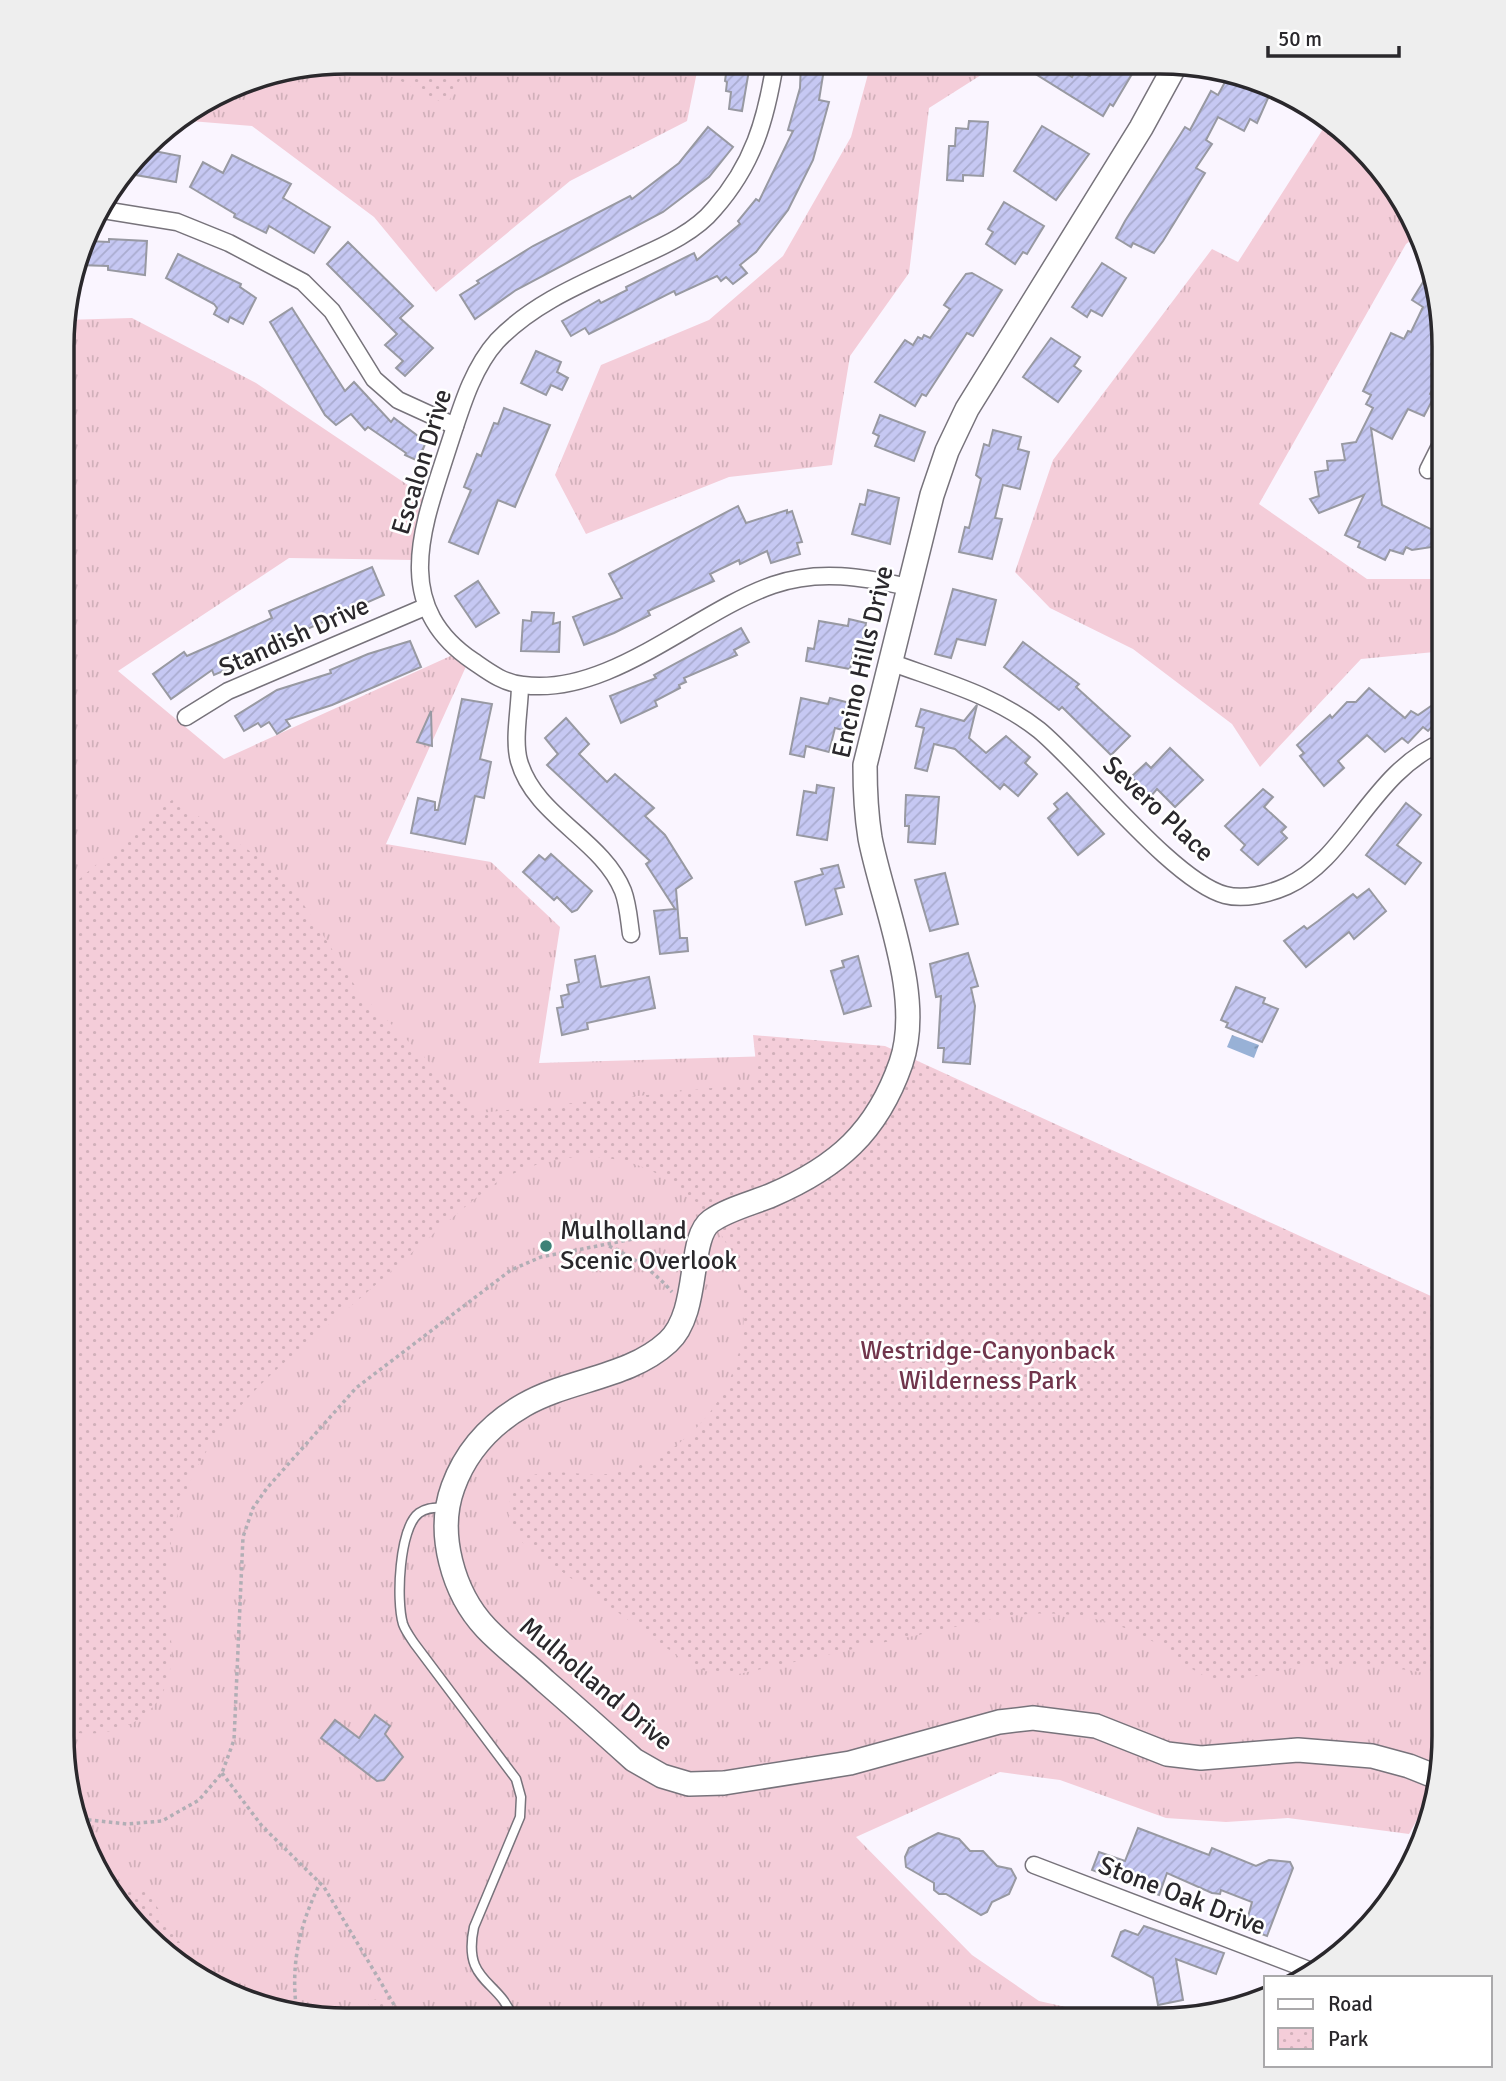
<svg xmlns="http://www.w3.org/2000/svg" width="1506" height="2081" viewBox="0 0 1506 2081" font-family="Signika,sans-serif">
  <defs>
    <pattern id="grass-tufts" width="24" height="20" patternUnits="userSpaceOnUse" patternTransform="scale(1.75)"><rect width="24" height="20" fill="#f4cdd9"/><path d="M3 7l-1-3M5 7V3M7 7l1-3M15 17l-1-3M17 17v-4M19 17l1-3" fill="none" stroke="#d1b0ba"/></pattern>
    <pattern id="park-dots" width="8" height="8" patternUnits="userSpaceOnUse" patternTransform="scale(1.75)"><rect width="8" height="8" fill="#f4cdd9"/><path d="M2 2h.1M6 6h.1" fill="none" stroke="#d1b0ba" stroke-width="1.8" stroke-linecap="round"/></pattern>
    <pattern id="water-ripples" width="26" height="14" patternUnits="userSpaceOnUse" patternTransform="scale(1.75)"><rect width="26" height="14" fill="#98b1d6"/><path d="M2 4q2-2 4 0t4 0M15 11q2-2 4 0t4 0" fill="none" stroke="#7c90ae"/></pattern>
    <pattern id="building-hatch" width="6" height="6" patternUnits="userSpaceOnUse" patternTransform="scale(1.75)"><rect width="6" height="6" fill="#c6c8f3"/><path d="M-1 1l2-2M0 6l6-6M5 7l2-2" fill="none" stroke="#aaacd0"/></pattern>
  </defs>
  <rect width="100%" height="100%" fill="#faf5ff"/>
  <g fill="url(#grass-tufts)">
    <polygon points="345,61 699,62 687,121 570,181 436,292 374,217 252,126 178,120 254,76"/>
    <polygon points="871,63 1000,63 929,108 909,273 850,356 832,465 729,477 586,534 555,475 601,365 709,320 783,256 851,137"/>
    <polygon points="1330,118 1416,220 1419,234 1406,244 1259,504 1367,579 1445,579 1445,651 1361,659 1260,767 1232,724 1133,649 1050,608 1015,572 1053,460 1212,249 1238,262"/>
    <polygon points="132,318 256,383 430,500 415,560 289,558 118,671 224,759 457,653 468,662 386,844 491,862 560,927 539,1063 870,1053 1444,1306 1444,1755 1439,1781 1409,1834 1288,1818 1226,1822 1166,1818 1060,1780 1000,1772 856,1837 972,1955 1039,2001 1123,2020 309,2017 187,1972 131,1923 90,1861 61,1736 64,320"/>
  </g>
  <g fill="url(#park-dots)">
    <polygon points="362,61 469,62 447,105"/>
    <path d="M173,799L285,875L359,992L480,1113L758,1083L753,1035L885,1046L1444,1302V1677C1397,1667 1349,1661 1300,1667C1274,1670 1243,1683 1216,1679C1193,1675 1176,1655 1157,1644C1108,1614 1052,1608 996,1618L734,1675L711,1673L690,1665L524,1544C505,1527 501,1497 524,1480C546,1464 581,1478 607,1474C691,1461 751,1383 743,1299C738,1249 708,1204 665,1178C611,1146 547,1152 494,1184C449,1218 408,1257 365,1294C297,1353 221,1405 186,1491C173,1522 167,1556 166,1590C166,1614 174,1639 171,1663C166,1720 111,1743 61,1730L63,893Z"/>
    <polygon points="145,1888 180,1943 155,1943 131,1923 113,1894"/>
    <polygon points="390,1995 404,2018 377,2018 367,2002"/>
  </g>
  <polygon fill="url(#water-ripples)" points="1232,1035 1259,1045 1254,1058 1227,1047"/>
  <g fill="url(#building-hatch)" stroke="#9899a2" stroke-width="2">
    <polygon points="801,63 825,63 819,100 829,102 813,160 788,210 756,252 740,265 747,273 733,284 726,277 721,281 717,276 676,295 674,291 589,334 585,328 571,336 562,321 599,300 601,303 627,290 626,287 694,253 697,260 740,224 738,221 756,199 759,201 793,131 788,130 800,88"/>
    <polygon points="1018,63 1051,63 1072,77 1075,71 1090,76 1097,63 1138,64 1113,106 1110,104 1103,116"/>
    <polygon points="727,67 749,70 742,111 729,109 731,92 726,91 727,82 725,81"/>
    <polygon points="1230,73 1269,96 1257,123 1250,119 1244,131 1218,117 1206,140 1212,144 1196,168 1205,173 1163,241 1154,253 1133,243 1131,247 1116,238 1125,221 1185,127 1190,130 1211,91 1218,95"/>
    <polygon points="969,121 988,122 983,176 963,175 963,181 947,180 949,146 955,146 956,128 968,129"/>
    <polygon points="1042,126 1089,154 1056,200 1014,171"/>
    <polygon points="708,127 733,147 709,177 663,212 516,290 475,319 460,295 479,283 477,281 533,246 630,196 632,199 679,163"/>
    <polygon points="144,149 180,156 176,182 124,173"/>
    <polygon points="232,155 291,184 283,198 330,227 314,253 269,226 266,233 234,217 235,214 190,187 203,162 223,173"/>
    <polygon points="1004,202 1044,226 1027,254 1023,252 1015,264 986,244 993,232 988,229"/>
    <polygon points="109,239 147,241 145,275 108,270 108,266 78,265 87,241 109,242"/>
    <polygon points="348,242 413,306 400,318 433,348 405,376 396,368 403,361 385,345 397,334 327,264"/>
    <polygon points="178,254 241,284 240,287 256,298 243,324 230,317 228,322 214,314 217,308 214,304 166,278"/>
    <polygon points="1102,263 1126,278 1102,316 1091,310 1087,317 1072,307"/>
    <polygon points="972,273 1002,290 973,336 967,333 926,396 922,394 915,406 875,382 905,340 913,345 918,337 922,339 924,335 930,338 950,309 944,305 955,289 966,274"/>
    <polygon points="1428,274 1444,340 1431,364 1443,370 1430,394 1434,397 1424,416 1408,409 1392,439 1371,428 1382,505 1445,536 1445,545 1412,550 1406,547 1403,554 1390,550 1385,560 1358,547 1360,542 1345,535 1364,495 1319,513 1310,499 1319,496 1315,472 1328,470 1327,461 1345,460 1342,444 1356,442 1373,408 1366,404 1371,395 1363,391 1391,333 1404,339 1408,331 1411,332 1423,307 1412,300"/>
    <polygon points="292,308 345,391 354,382 391,422 394,418 426,442 418,461 405,455 406,453 368,427 365,430 351,414 336,425 325,415 270,322"/>
    <polygon points="1051,338 1080,357 1074,366 1081,371 1058,402 1023,377"/>
    <polygon points="536,351 561,362 557,372 568,378 562,390 551,385 546,395 521,383"/>
    <polygon points="504,408 550,425 515,507 498,500 478,554 449,542 471,490 464,487 477,454 481,456 494,423 498,424"/>
    <polygon points="880,415 925,432 914,461 875,446 879,436 873,433"/>
    <polygon points="993,430 1021,437 1018,449 1029,452 1020,489 1003,485 995,518 1002,519 992,559 959,552 965,527 969,528 981,479 976,475 984,444 989,446"/>
    <polygon points="868,490 899,498 890,544 852,534 860,504 865,505"/>
    <polygon points="738,506 746,523 787,510 787,513 792,511 802,542 797,543 800,554 771,563 767,551 740,564 739,560 710,574 714,581 648,611 650,615 614,633 584,645 573,617 622,598 609,574"/>
    <polygon points="372,567 384,595 298,633 300,638 214,675 212,670 171,699 153,674 184,652 187,656 221,641 272,618 269,611"/>
    <polygon points="478,581 499,613 476,627 455,596"/>
    <polygon points="953,589 996,600 985,645 957,639 951,658 935,654"/>
    <polygon points="532,612 554,613 553,624 560,622 559,652 521,651 523,620 531,621"/>
    <polygon points="849,619 866,623 862,645 855,644 850,669 806,661 808,648 814,649 819,621 848,626"/>
    <polygon points="741,628 749,642 734,650 737,655 684,678 686,682 679,685 680,688 655,701 657,706 621,723 610,696 656,678 654,675"/>
    <polygon points="410,641 421,667 332,705 286,720 290,726 277,734 269,722 261,727 258,723 244,731 235,716 277,690 331,673 330,670 368,654"/>
    <polygon points="1023,642 1079,684 1076,687 1130,736 1111,755 1062,707 1059,710 1004,667"/>
    <polygon points="1369,688 1405,718 1411,711 1418,715 1431,706 1442,716 1428,731 1423,727 1408,743 1402,738 1385,752 1367,735 1338,761 1344,768 1324,786 1300,756 1304,753 1297,745 1330,715 1332,718 1347,702 1356,702"/>
    <polygon points="801,698 828,704 830,698 850,703 843,730 835,728 829,752 806,746 804,757 790,754"/>
    <polygon points="462,699 492,704 480,759 491,762 484,798 475,796 465,844 411,833 418,798 435,802 435,810 438,810"/>
    <polygon points="977,705 969,738 986,753 1006,736 1030,757 1025,763 1037,774 1018,796 1004,784 1000,789 955,749 934,744 927,771 915,768 924,728 916,726 921,709 964,721"/>
    <polygon points="431,711 432,746 417,742"/>
    <polygon points="566,718 589,744 579,754 607,782 615,774 654,808 645,816 665,835 692,878 676,889 680,938 687,938 688,951 660,954 654,911 675,909 646,864 650,861 547,765 558,754 545,738"/>
    <polygon points="1170,748 1203,780 1175,807 1157,789 1151,796 1131,777 1146,763 1151,768"/>
    <polygon points="817,785 834,788 827,840 797,835 804,791 816,793"/>
    <polygon points="1263,789 1273,797 1264,807 1286,827 1281,832 1287,838 1258,865 1241,850 1245,845 1225,826"/>
    <polygon points="1067,793 1104,834 1078,855 1048,818 1058,809 1054,804"/>
    <polygon points="906,795 939,797 935,844 908,842 909,826 905,826 905,819"/>
    <polygon points="1406,803 1421,815 1397,845 1421,863 1405,884 1366,855"/>
    <polygon points="551,854 592,891 577,910 572,912 557,897 554,900 523,872 539,855 545,860"/>
    <polygon points="838,865 844,887 835,889 842,914 806,925 795,882 823,874 821,869"/>
    <polygon points="945,873 958,924 930,931 915,880"/>
    <polygon points="1369,889 1386,911 1354,939 1349,932 1306,967 1284,941 1304,926 1307,929 1318,921 1353,894 1357,898"/>
    <polygon points="968,953 978,986 971,988 975,1006 970,1064 943,1062 944,1048 938,1048 941,996 936,997 930,964"/>
    <polygon points="595,956 601,987 649,977 655,1008 587,1023 588,1029 562,1035 557,1008 563,1007 561,996 569,994 567,985 579,982 575,960"/>
    <polygon points="858,956 871,1006 844,1014 831,971 844,967 842,961"/>
    <polygon points="1236,987 1265,998 1263,1003 1278,1009 1262,1042 1226,1027 1228,1023 1221,1020"/>
    <polygon points="375,1715 390,1726 385,1734 403,1757 384,1780 377,1781 321,1738 335,1720 359,1738"/>
    <polygon points="1138,1828 1209,1855 1212,1848 1256,1866 1269,1860 1290,1862 1293,1868 1267,1936 1245,1928 1252,1902 1221,1890 1220,1894 1212,1893 1167,1873 1159,1895 1092,1870 1099,1852 1125,1861"/>
    <polygon points="938,1833 959,1839 970,1851 983,1851 997,1866 1011,1869 1016,1878 1009,1894 992,1902 987,1912 981,1915 946,1894 939,1894 934,1890 934,1883 906,1867 905,1857 909,1848"/>
    <polygon points="1144,1926 1224,1953 1216,1974 1176,1959 1183,2000 1158,2005 1153,1978 1112,1956 1121,1932 1125,1930 1138,1935"/>
  </g>
  <g fill="none" stroke-linecap="round" stroke-linejoin="round">
    <defs>
      <path id="service" d="M446,1507C436,1508 427,1507 419,1513C399,1528 396,1601 403,1624C405,1630 410,1637 414,1643L516,1779L521,1797L520,1817L474,1927C462,1983 499,1979 513,2018"/>
      <g id="minor">
        <path d="M775,63C766,120 753,165 714,209C696,231 666,245 641,256C591,280 536,300 497,341C471,370 460,412 448,448C423,526 390,605 473,661C489,672 503,683 523,685C609,697 695,612 773,585C818,569 864,577 908,587"/>
        <polyline points="97,209 177,222 229,243 303,282 332,311 374,379 398,400 455,426"/>
        <polyline points="1428,470 1445,436"/>
        <path d="M890,662C941,681 995,695 1039,730C1085,768 1173,881 1225,895C1244,900 1269,894 1287,886C1349,858 1371,771 1445,741"/>
        <path d="M520,685C520,708 513,739 519,761C535,817 602,839 623,891C628,904 629,920 631,934"/>
        <polyline points="186,717 228,691 425,607"/>
        <polyline points="1034,1865 1314,1972"/>
      </g>
      <path id="secondary" d="M1176,64L1141,128L967,409L947,451L932,495L865,765C865,790 866,813 870,838C883,905 924,996 901,1063C877,1132 837,1167 772,1195C753,1203 728,1209 711,1221C687,1238 701,1312 668,1342C629,1378 569,1379 524,1405C491,1424 466,1451 453,1487C436,1533 453,1593 486,1628C504,1647 526,1663 545,1681C575,1707 604,1733 634,1760L662,1776L689,1784L724,1783L850,1763L999,1722L1033,1718L1096,1726L1167,1754L1201,1758L1298,1750L1372,1756L1409,1766L1439,1778"/>
    </defs>
    <use href="#service" stroke="#77737b" stroke-width="11"/>
    <use href="#minor" stroke="#77737b" stroke-width="19"/>
    <use href="#secondary" stroke="#77737b" stroke-width="26"/>
    <g stroke="#b1aeb5" stroke-width="3.5" stroke-dasharray="3.5 3.5" stroke-linecap="butt">
      <path d="M609,1246C634,1258 654,1271 672,1292"/>
      <polyline points="222,1773 262,1826 324,1887 402,2018"/>
      <polyline points="81,1819 127,1824 162,1821 199,1800 222,1773 234,1740 243,1537 253,1508 267,1488 356,1388 511,1270 541,1257 684,1229"/>
      <path d="M297,2013C290,1966 299,1926 320,1883"/>
    </g>
    <use href="#service" stroke="#fff" stroke-width="8"/>
    <use href="#minor" stroke="#fff" stroke-width="16"/>
    <use href="#secondary" stroke="#fff" stroke-width="23"/>
  </g>
  <circle fill="#3c8177" stroke="#fff" stroke-width="2.5" cx="546" cy="1246" r="7"/>
  <g text-anchor="middle" dominant-baseline="central" stroke-width="5" stroke-linejoin="round" paint-order="stroke">
    <g font-size="26" fill="#2a282c" stroke="#fff">
      <text transform="translate(422 462) rotate(-73)">Escalon Drive</text>
      <text transform="translate(294 637) rotate(-24)">Standish Drive</text>
      <text transform="translate(863 662) rotate(-77)">Encino Hills Drive</text>
      <text transform="translate(1158 809) rotate(43)">Severo Place</text>
      <text transform="translate(596 1684) rotate(40)">Mulholland Drive</text>
      <text transform="translate(1182 1896) rotate(21)">Stone Oak Drive</text>
    </g>
    <g font-size="26" fill="#2a282c" stroke="#fff" text-anchor="start">
      <text x="560" y="1231">Mulholland<tspan x="560" dy="30">Scenic Overlook</tspan></text>
    </g>
    <g font-size="26" fill="#71354c" stroke="#fff">
      <text x="988" y="1351">Westridge-Canyonback<tspan x="988" dy="30">Wilderness Park</tspan></text>
    </g>
  </g>
  <path d="M0 0H1506V2081H0ZM346 74H1160A272 272 0 0 1 1432 346V1736A272 272 0 0 1 1160 2008H346A272 272 0 0 1 74 1736V346A272 272 0 0 1 346 74Z" fill="#eee" fill-rule="evenodd"/>
  <path fill="none" stroke="#2a282c" stroke-width="3.5" d="M346 74H1160A272 272 0 0 1 1432 346V1736A272 272 0 0 1 1160 2008H346A272 272 0 0 1 74 1736V346A272 272 0 0 1 346 74Z"/>
  <rect x="1264" y="1976" width="228" height="91" fill="#ffffff" stroke="#aaa9ab" stroke-width="2"/>
  <rect x="1278" y="1999" width="35" height="10" fill="#ffffff" stroke="#aaa9ab" stroke-width="2"/>
  <text x="1328" y="2011" font-size="21" fill="#2a282c">Road</text>
  <rect x="1278" y="2028" width="35" height="21" fill="url(#park-dots)" stroke="#aaa9ab" stroke-width="2"/>
  <text x="1328" y="2046" font-size="21" fill="#2a282c">Park</text>
  <path d="M1268 46v10h131v-10" fill="none" stroke="#2a282c" stroke-width="3.5"/>
  <text x="1278" y="46" font-size="21" fill="#2a282c" stroke="#ffffff" stroke-width="5" paint-order="stroke">50 m</text>
</svg>
